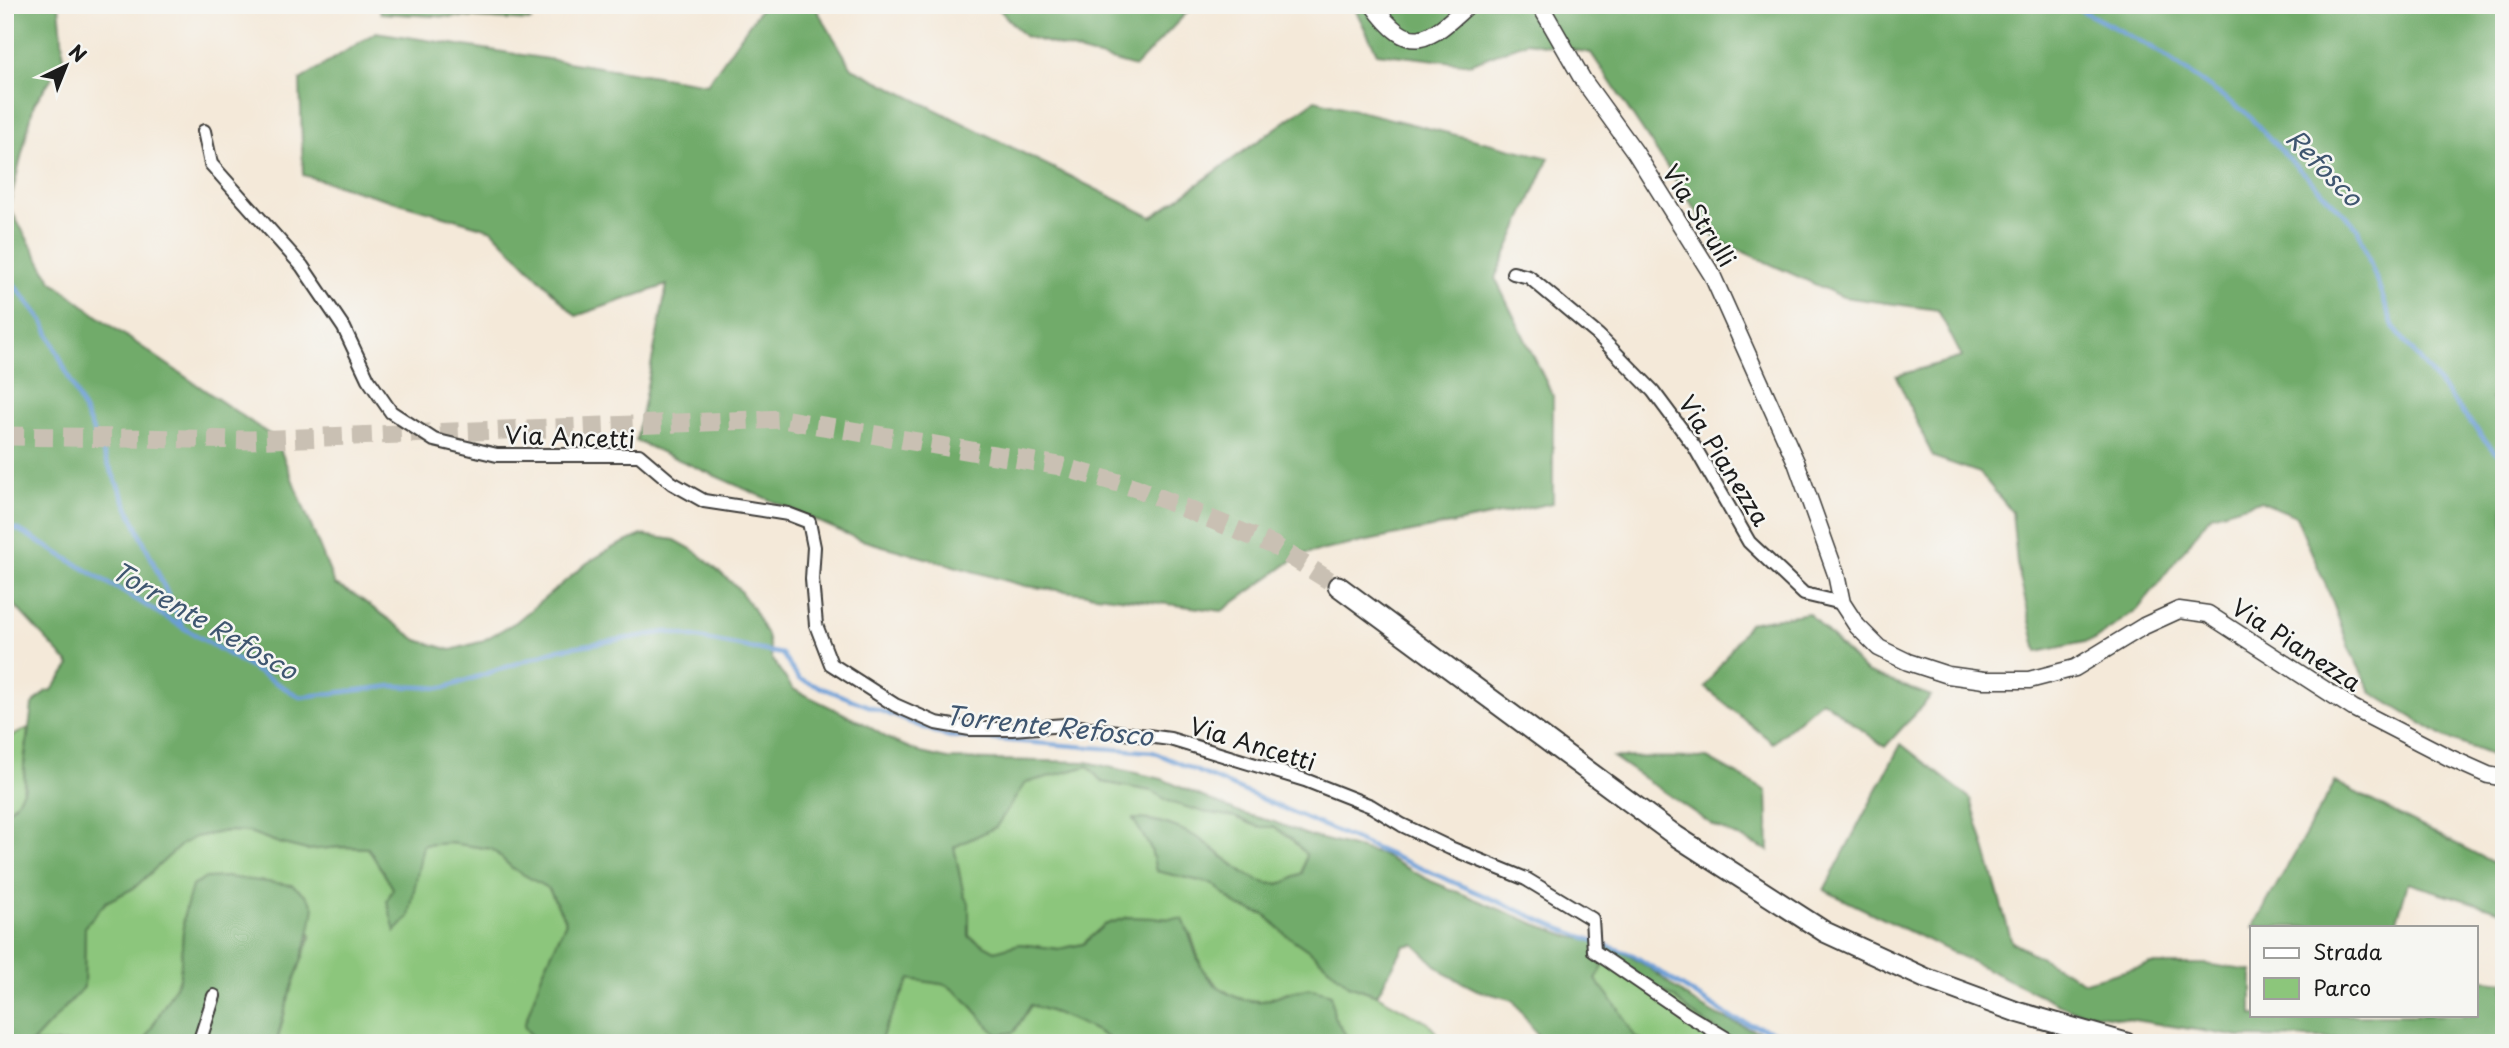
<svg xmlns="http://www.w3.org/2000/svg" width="2509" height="1048" viewBox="0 0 2509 1048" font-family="'Playpen Sans',sans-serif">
  <rect width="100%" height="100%" fill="#f6f6f2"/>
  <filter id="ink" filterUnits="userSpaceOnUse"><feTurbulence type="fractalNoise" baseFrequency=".0143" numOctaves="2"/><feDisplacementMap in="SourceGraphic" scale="14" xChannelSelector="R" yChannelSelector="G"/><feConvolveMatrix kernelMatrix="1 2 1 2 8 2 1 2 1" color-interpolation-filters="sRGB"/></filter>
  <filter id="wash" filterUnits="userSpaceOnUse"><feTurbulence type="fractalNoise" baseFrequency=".00686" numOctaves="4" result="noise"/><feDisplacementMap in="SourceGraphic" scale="28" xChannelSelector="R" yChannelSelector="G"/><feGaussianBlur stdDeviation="1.57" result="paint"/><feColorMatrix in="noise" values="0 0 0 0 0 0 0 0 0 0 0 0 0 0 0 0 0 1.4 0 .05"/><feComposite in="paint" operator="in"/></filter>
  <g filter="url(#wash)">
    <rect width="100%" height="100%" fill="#f4e9d9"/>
    <g fill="#8cc67b" stroke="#54714c" stroke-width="2">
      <path d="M28,728C27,740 25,751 24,762C23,786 29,795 5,812V740Z"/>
      <path d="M1088,766L1102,782L1151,791L1204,812L1235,817L1259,827H1274L1290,838L1306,854L1302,873C1296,876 1288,882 1282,883C1254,890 1223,853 1201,840C1181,828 1156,817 1134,820L1151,849L1156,871L1213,884L1238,906L1265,915L1285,934L1315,955L1349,985L1377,995L1428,1023L1445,1043H1351L1334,1017L1331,994L1309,989L1284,993L1264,1001L1239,1000L1218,986L1202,969L1191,935L1104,925L1083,944L1059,949L1020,944L995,951L969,936V903L964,896L954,847L996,827L1024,783Z"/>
      <polygon points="227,831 249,832 279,843 307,850 341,847 368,848 393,888 416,873 423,845 450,843 492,849 512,868 549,889 566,922 542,974 524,1026 537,1043 277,1043 290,992 311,935 184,915 180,978 143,1043 32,1043 84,987 85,925 106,902 134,888 181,845 195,837"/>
      <path d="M1604,964H1619L1675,998L1691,1013L1736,1043C1714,1043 1654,1048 1637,1038C1632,1035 1603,989 1596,980Z"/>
      <path d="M909,979L947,985L965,999L997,1035L1014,1032L1031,1005C1062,1014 1090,1026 1117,1043H880L885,1028Z"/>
    </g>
    <g fill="#71ab6b" stroke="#466444" stroke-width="2">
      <path d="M5,5H59L64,60L34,104L9,207L51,280L107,323L276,439L335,585L357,596L417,640L451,650L480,642L516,622L587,563L614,547L642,535L675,540L695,551L737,587L753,609L767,635L772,659L793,689L863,723L889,739L921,753L948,759L1087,762L1162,779L1237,812L1274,822L1310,836L1380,854L1431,881L1533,923L1572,937L1592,940L1628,955L1648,967L1692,1001L1718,1016L1787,1043H1736L1691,1013L1675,998L1619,964H1604L1596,980L1618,1008L1635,1037L1650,1043H1543L1513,1000L1477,990L1444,973L1414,944L1404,946L1377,995L1349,985L1315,955L1285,934L1265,915L1238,906L1213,884L1156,871L1151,849L1133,819C1158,819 1180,827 1201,840C1222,854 1255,890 1282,883C1288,882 1296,876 1302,873L1306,854L1290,838L1274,827H1259L1235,817L1204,812L1172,803L1151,791L1102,782L1088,766L1025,783L996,827L954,847L964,896L969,903V937L995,951L1020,944L1059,949L1083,944L1104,925L1128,917L1183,919C1191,935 1195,956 1203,970C1215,990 1240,1003 1262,1001C1278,999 1293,988 1310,989C1316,989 1324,992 1331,994L1334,1017L1351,1043H1117C1090,1026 1062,1014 1031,1005L1014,1032L997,1035L965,999L947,985L910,979L885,1028L880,1043H674L665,1032L655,1043H537L524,1026L542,974L566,922L549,889L512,868L492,849L450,843L423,845L409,917L395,932L387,901L393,888L368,848L341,847L307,850L279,843L249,832L227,831L195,837L181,845L134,888L106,902L85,926L84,987L32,1043H5V812L14,806L25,787L24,766L32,705L46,691L52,690L70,665L5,595Z"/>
      <polygon points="378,5 520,5 531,21 381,13"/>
      <polygon points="763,5 814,5 852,68 1152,217 1315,100 1549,158 1495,278 1553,396 1553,503 1300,555 1222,611 1025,586 858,539 636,441 667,285 576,316 492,230 303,175 300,80 376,32 707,84"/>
      <polygon points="995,5 1194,5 1135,67 1024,36"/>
      <polygon points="1353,5 2504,5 2504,388 2491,399 2504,410 2504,760 2444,737 2372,693 2349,648 2330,595 2296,516 2260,501 2211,515 2139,608 2094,640 2037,652 2017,564 2012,512 1980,473 1933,457 1896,376 1962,357 1938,310 1843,297 1715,239 1591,53 1527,42 1470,64 1377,53"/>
      <polygon points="1808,613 1866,672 1931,696 1885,747 1822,700 1773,743 1705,687 1749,623"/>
      <polygon points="1901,744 1971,799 2012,942 2085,982 2150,964 2205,964 2252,971 2252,1015 2476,1015 2476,979 2504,982 2504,1041 2240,1037 2071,1010 1824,890"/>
      <polygon points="1613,757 1707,758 1767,791 1769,851 1714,826"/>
      <polygon points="2335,782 2504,868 2504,912 2408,883 2395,927 2253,927"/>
      <path d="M227,877L292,885L306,895L314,907C308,955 285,995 277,1043H143L180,978L184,915L192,886L206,878Z"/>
    </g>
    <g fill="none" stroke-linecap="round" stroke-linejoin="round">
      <g stroke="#6a9dd6" stroke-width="4.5">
        <polyline points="2071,5 2155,49 2245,112 2289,159 2357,227 2394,328 2494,451 2504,456"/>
        <polyline points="5,273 43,321 183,628"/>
        <polyline points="5,526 19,530 300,697 393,686 444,688 560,649 667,632 782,654 799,679 945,736 1153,752 1559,928 1633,955 1733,1019 1811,1043"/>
      </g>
    </g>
  </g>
  <g filter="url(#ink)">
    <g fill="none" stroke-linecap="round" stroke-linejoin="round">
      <polyline stroke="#c9c0b3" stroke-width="19" stroke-dasharray="19 10" stroke-linecap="butt" points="5,436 250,440 782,419 1060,466 1136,488 1273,545 1338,586"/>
      <defs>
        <g id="minor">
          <polyline points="204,131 211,164 302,266 344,328 368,379 391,412 434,440 497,455 639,455 672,483 704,501 788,514 809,522 814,547 812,579 816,625 831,664 895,705 936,723 970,729 1012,729 1065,725 1170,739 1305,780 1371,806 1402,825 1450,848 1526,879 1592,919 1594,951 1686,1014 1734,1043"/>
          <polyline points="1513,273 1529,277 1598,335 1653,391 1694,446 1749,542 1804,594 1842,603"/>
          <polyline points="199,1043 214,996"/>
        </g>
        <g id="tertiary">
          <path d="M1373,5C1410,57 1428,42 1468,5"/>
          <polyline points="1540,5 1583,80 1635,152 1712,275 1796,462 1836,574 1842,603 1857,626 1879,648 1908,662 1948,675 1984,680 2029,680 2075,668 2144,626 2179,610 2208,614 2353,708 2450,758 2488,775 2504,778"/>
        </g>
        <polyline id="trunk" points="1338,586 1676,836 1825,932 1925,978 2017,1012 2126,1043"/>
      </defs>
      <use href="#minor" stroke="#3c3b38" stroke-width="16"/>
      <use href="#tertiary" stroke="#3c3b38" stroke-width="19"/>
      <use href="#trunk" stroke="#3c3b38" stroke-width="23"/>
      <use href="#minor" stroke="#fff" stroke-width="12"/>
      <use href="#tertiary" stroke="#fff" stroke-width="16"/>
      <use href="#trunk" stroke="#fff" stroke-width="19"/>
    </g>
  </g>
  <g text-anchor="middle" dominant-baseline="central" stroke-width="5" stroke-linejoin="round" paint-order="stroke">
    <g font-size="24" fill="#1c1c1c" stroke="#f6f6f2">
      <text transform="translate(1700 215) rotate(58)">Via Strulli</text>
      <text transform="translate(570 436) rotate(2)">Via Ancetti</text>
      <text transform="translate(1725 460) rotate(58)">Via Pianezza</text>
      <text transform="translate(2297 644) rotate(33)">Via Pianezza</text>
      <text transform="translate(1253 743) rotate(17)">Via Ancetti</text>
    </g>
    <g font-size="26" font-style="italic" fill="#3f5670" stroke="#f6f6f2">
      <text transform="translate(2325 167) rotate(46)">Refosco</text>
      <text transform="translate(205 620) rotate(30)">Torrente Refosco</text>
      <text transform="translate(1049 725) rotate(6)">Torrente Refosco</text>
    </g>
  </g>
  <rect width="2509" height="1048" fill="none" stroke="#f6f6f2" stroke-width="28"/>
  <rect x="2250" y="926" width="228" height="91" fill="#f6f6f2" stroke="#9f9f9c" stroke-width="2"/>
  <rect x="2264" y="948" width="35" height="10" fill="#ffffff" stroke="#9f9f9c" stroke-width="2"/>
  <text x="2313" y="960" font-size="21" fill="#1c1c1c">Strada</text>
  <rect x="2264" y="978" width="35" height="21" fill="#8cc67b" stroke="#9f9f9c" stroke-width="2"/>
  <text x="2313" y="996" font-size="21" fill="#1c1c1c">Parco</text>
  <g transform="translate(66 66) rotate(43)" stroke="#f6f6f2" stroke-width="5" paint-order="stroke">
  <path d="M0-5L12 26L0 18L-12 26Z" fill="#1c1c1c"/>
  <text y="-10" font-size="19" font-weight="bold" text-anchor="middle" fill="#1c1c1c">N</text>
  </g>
</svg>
